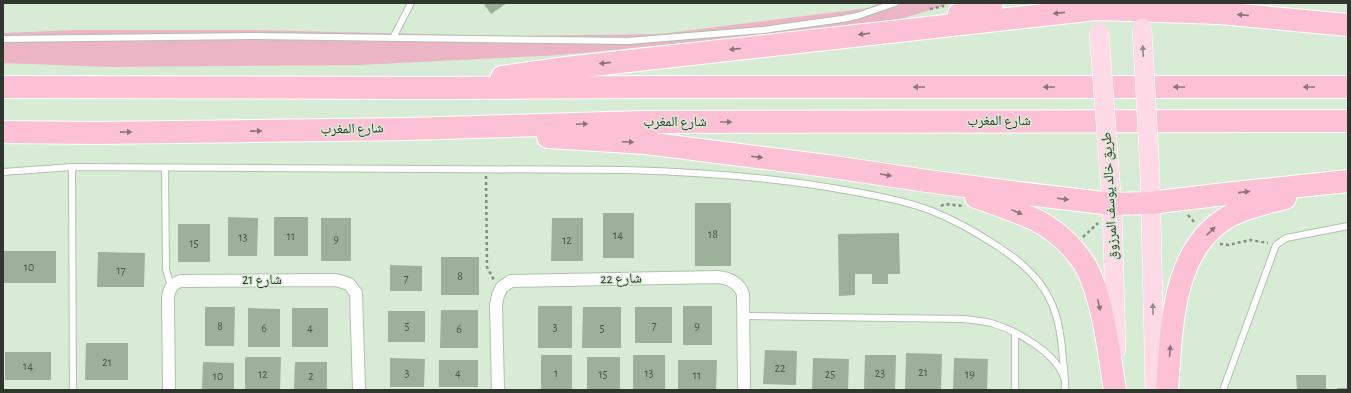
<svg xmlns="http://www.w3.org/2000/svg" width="1351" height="393" viewBox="0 0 1351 393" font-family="'Alegreya Sans','Noto Naskh Arabic',sans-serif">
  <rect width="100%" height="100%" fill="#d8ecd5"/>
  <polygon fill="#ebb5c6" points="879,3 953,3 887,23 561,55 359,65 111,67 3,63 3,33 75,30 251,30 507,36 660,34 869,8"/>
  <g fill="#9db09a">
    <polygon points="483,3 507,3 491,14"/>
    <rect x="695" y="203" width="36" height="63"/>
    <rect x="603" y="213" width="31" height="45"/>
    <polygon points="228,217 258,218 257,256 228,256"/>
    <rect x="274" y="217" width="34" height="39"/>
    <rect x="321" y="218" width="30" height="43"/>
    <polygon points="552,218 583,218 583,261 551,261"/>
    <rect x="178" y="224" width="32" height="38"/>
    <polygon points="899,233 900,274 888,274 888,284 872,284 872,274 855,274 855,295 839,296 838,234"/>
    <rect x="3" y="251" width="53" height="32"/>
    <polygon points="98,252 145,253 144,287 97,287"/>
    <rect x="441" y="257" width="38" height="38"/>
    <polygon points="390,265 422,266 422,291 390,291"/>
    <rect x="538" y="306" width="34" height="42"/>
    <rect x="683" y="306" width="29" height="39"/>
    <polygon points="205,307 235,307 234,346 205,346"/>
    <polygon points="583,307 621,307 621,348 582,348"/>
    <rect x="635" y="307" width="37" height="36"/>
    <polygon points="248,308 280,309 280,347 248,347"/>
    <rect x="292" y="308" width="36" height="39"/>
    <polygon points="441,310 478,310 478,348 440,348"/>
    <rect x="388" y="311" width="37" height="31"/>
    <polygon points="86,343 128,343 128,380 85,380"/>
    <polygon points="765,350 797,351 796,385 763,384"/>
    <rect x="5" y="352" width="46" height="28"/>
    <polygon points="906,353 942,354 941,390 905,390"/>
    <rect x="541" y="355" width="31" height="35"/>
    <rect x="633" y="355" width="32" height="35"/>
    <polygon points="865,355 896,355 895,390 864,390"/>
    <polygon points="245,357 281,357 280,390 245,390"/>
    <rect x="587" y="357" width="33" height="33"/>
    <polygon points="390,358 425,359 424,387 390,387"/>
    <polygon points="813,358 849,359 848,390 812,390"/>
    <polygon points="954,358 988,359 987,390 953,390"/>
    <rect x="439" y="360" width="39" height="27"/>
    <polygon points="678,360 717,360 716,390 678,390"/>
    <polygon points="203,362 234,363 234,390 202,390"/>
    <polygon points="295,362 327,362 327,390 294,390"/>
    <polygon points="1296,375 1326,375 1326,390 1297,390"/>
    <rect x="1337" y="388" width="11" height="2"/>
  </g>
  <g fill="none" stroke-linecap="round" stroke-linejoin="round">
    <defs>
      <g id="lane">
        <polyline points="393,38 411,3"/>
        <polyline points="3,39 253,36 628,41 763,30 842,19 857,16 895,3"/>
        <polyline points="72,167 73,390"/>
        <polyline points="165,168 166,269 171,287"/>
        <path d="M3,172L72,167L625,170C700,172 776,177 850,191C878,196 906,201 932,211C954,220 974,231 994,244C1016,258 1037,274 1049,298C1062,322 1062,353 1065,380"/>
        <path d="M744,316L964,319C973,320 982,321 991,323C1016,330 1059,354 1065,381C1065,384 1065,387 1065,390"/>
        <polyline points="1015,390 1015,333"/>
        <polyline points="1223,390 1276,245 1286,238 1348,226"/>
      </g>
      <g id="street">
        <path d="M169,390L168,298C169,289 172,283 181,281L336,280L349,284L356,293L359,390"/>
        <path d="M498,390L496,305L498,295L502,287L511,281L717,277C729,278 739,283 743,294L744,390"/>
      </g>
      <g id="primary">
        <polyline points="1109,167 1112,204 1116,349"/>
        <polyline points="1150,174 1155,390"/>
      </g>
      <g id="highway">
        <polyline points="959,14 992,3"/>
        <polyline points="502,77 566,68 1097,9 1220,13 1348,25"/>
        <polyline points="3,87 424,88 657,87 1348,87"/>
        <polyline points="3,132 95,133 407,129 642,122 1348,121"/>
        <polyline points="548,137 646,143 827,166 927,181 1010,192 1112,204 1150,203 1225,194 1348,181"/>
        <path d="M976,197C996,204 1016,211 1036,220C1055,230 1073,246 1085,265C1103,297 1109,354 1115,390"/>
        <path d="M1167,390C1172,329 1170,241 1238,212C1253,206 1269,202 1285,198"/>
      </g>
    </defs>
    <use href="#lane" stroke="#afc2ab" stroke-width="8"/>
    <use href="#street" stroke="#afc2ab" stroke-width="14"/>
    <use href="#primary" stroke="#fff" stroke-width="20"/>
    <use href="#highway" stroke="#fff" stroke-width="24"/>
    <g stroke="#808d7d" stroke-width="2.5" stroke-dasharray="3 3" stroke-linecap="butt">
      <polyline points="930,9 944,6"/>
      <polyline points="486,176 487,267 494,280"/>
      <polyline points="941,206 945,204 963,206"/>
      <polyline points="1188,215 1195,223"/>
      <polyline points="1083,237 1098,223"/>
      <polyline points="1220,244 1228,245 1250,240 1268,243"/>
    </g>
    <use href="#lane" stroke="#fff" stroke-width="6"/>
    <use href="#street" stroke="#fff" stroke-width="12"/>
    <use href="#primary" stroke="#fddae5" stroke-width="19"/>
    <use href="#highway" stroke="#fcc1d4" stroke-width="22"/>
    <defs>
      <g id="primary-bridge">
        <polyline points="1142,28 1150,174"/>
        <polyline points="1099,32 1109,167"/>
      </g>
    </defs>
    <use href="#primary-bridge" stroke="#fff" stroke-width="20" stroke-linecap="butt"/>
    <use href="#primary-bridge" stroke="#fddae5" stroke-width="19"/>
  </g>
  <defs><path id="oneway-solid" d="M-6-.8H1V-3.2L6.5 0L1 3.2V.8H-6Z"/></defs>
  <g fill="#8b7578">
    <use href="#oneway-solid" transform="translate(1059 13) rotate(174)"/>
    <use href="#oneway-solid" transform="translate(1243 15) rotate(-175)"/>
    <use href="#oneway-solid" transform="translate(864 34) rotate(173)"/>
    <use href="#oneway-solid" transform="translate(735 49) rotate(174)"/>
    <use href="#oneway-solid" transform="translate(605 63) rotate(174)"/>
    <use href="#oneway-solid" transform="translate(919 87) rotate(-180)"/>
    <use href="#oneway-solid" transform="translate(1049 87) rotate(-180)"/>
    <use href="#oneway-solid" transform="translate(1179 87) rotate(180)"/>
    <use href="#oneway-solid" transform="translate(1309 87) rotate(180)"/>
    <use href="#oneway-solid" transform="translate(726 122)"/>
    <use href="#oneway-solid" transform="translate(582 124) rotate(-2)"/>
    <use href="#oneway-solid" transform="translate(256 131) rotate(-1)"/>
    <use href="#oneway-solid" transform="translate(126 132) rotate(-1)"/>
    <use href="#oneway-solid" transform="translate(628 142) rotate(3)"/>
    <use href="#oneway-solid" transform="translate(757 157) rotate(7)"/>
    <use href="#oneway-solid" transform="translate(886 175) rotate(9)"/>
    <use href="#oneway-solid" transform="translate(1244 192) rotate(-6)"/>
    <use href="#oneway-solid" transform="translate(1063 199) rotate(7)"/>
    <use href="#oneway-solid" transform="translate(1017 212) rotate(23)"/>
    <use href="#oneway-solid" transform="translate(1211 231) rotate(-44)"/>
    <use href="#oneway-solid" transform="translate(1099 305) rotate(77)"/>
    <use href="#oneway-solid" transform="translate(1170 351) rotate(-85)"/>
  </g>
  <g fill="#968889">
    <use href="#oneway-solid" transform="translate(1143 51) rotate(-93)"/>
    <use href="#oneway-solid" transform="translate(1153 309) rotate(-91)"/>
  </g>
  <g text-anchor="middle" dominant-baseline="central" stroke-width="3" stroke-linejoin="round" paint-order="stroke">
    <g font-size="12" fill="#4a5448">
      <text x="713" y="234">18</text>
      <text x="618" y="235">14</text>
      <text x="291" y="236">11</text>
      <text x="243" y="237">13</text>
      <text x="336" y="239">9</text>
      <text x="567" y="240">12</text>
      <text x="194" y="243">15</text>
      <text x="29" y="267">10</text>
      <text x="121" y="270">17</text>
      <text x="460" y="276">8</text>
      <text x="406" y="278">7</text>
      <text x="654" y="325">7</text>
      <text x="220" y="326">8</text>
      <text x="407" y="326">5</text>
      <text x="697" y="326">9</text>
      <text x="555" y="327">3</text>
      <text x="264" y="328">6</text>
      <text x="310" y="328">4</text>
      <text x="602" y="328">5</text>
      <text x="459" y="329">6</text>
      <text x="107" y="362">21</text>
      <text x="28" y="366">14</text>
      <text x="780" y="368">22</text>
      <text x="923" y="372">21</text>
      <text x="407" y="373">3</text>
      <text x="458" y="373">4</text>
      <text x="556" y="373">1</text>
      <text x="649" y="373">13</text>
      <text x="880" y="373">23</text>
      <text x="263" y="374">12</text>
      <text x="603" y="374">15</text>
      <text x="830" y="374">25</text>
      <text x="970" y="374">19</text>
      <text x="697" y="375">11</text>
      <text x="218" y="376">10</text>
      <text x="311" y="376">2</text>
    </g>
    <g font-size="14" fill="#2f362d" stroke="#d8ecd5">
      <text x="999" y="121">شارع المغرب</text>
      <text x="675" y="122">شارع المغرب</text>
      <text transform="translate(352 129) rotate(-1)">شارع المغرب</text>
      <text transform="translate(1110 196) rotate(-93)">طريق خالد يوسف المرزوق</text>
      <text transform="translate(621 279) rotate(-1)">شارع 22</text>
      <text x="262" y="280">شارع 21</text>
    </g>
  </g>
  <rect width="1351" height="393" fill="none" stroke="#2f362d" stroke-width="8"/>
</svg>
